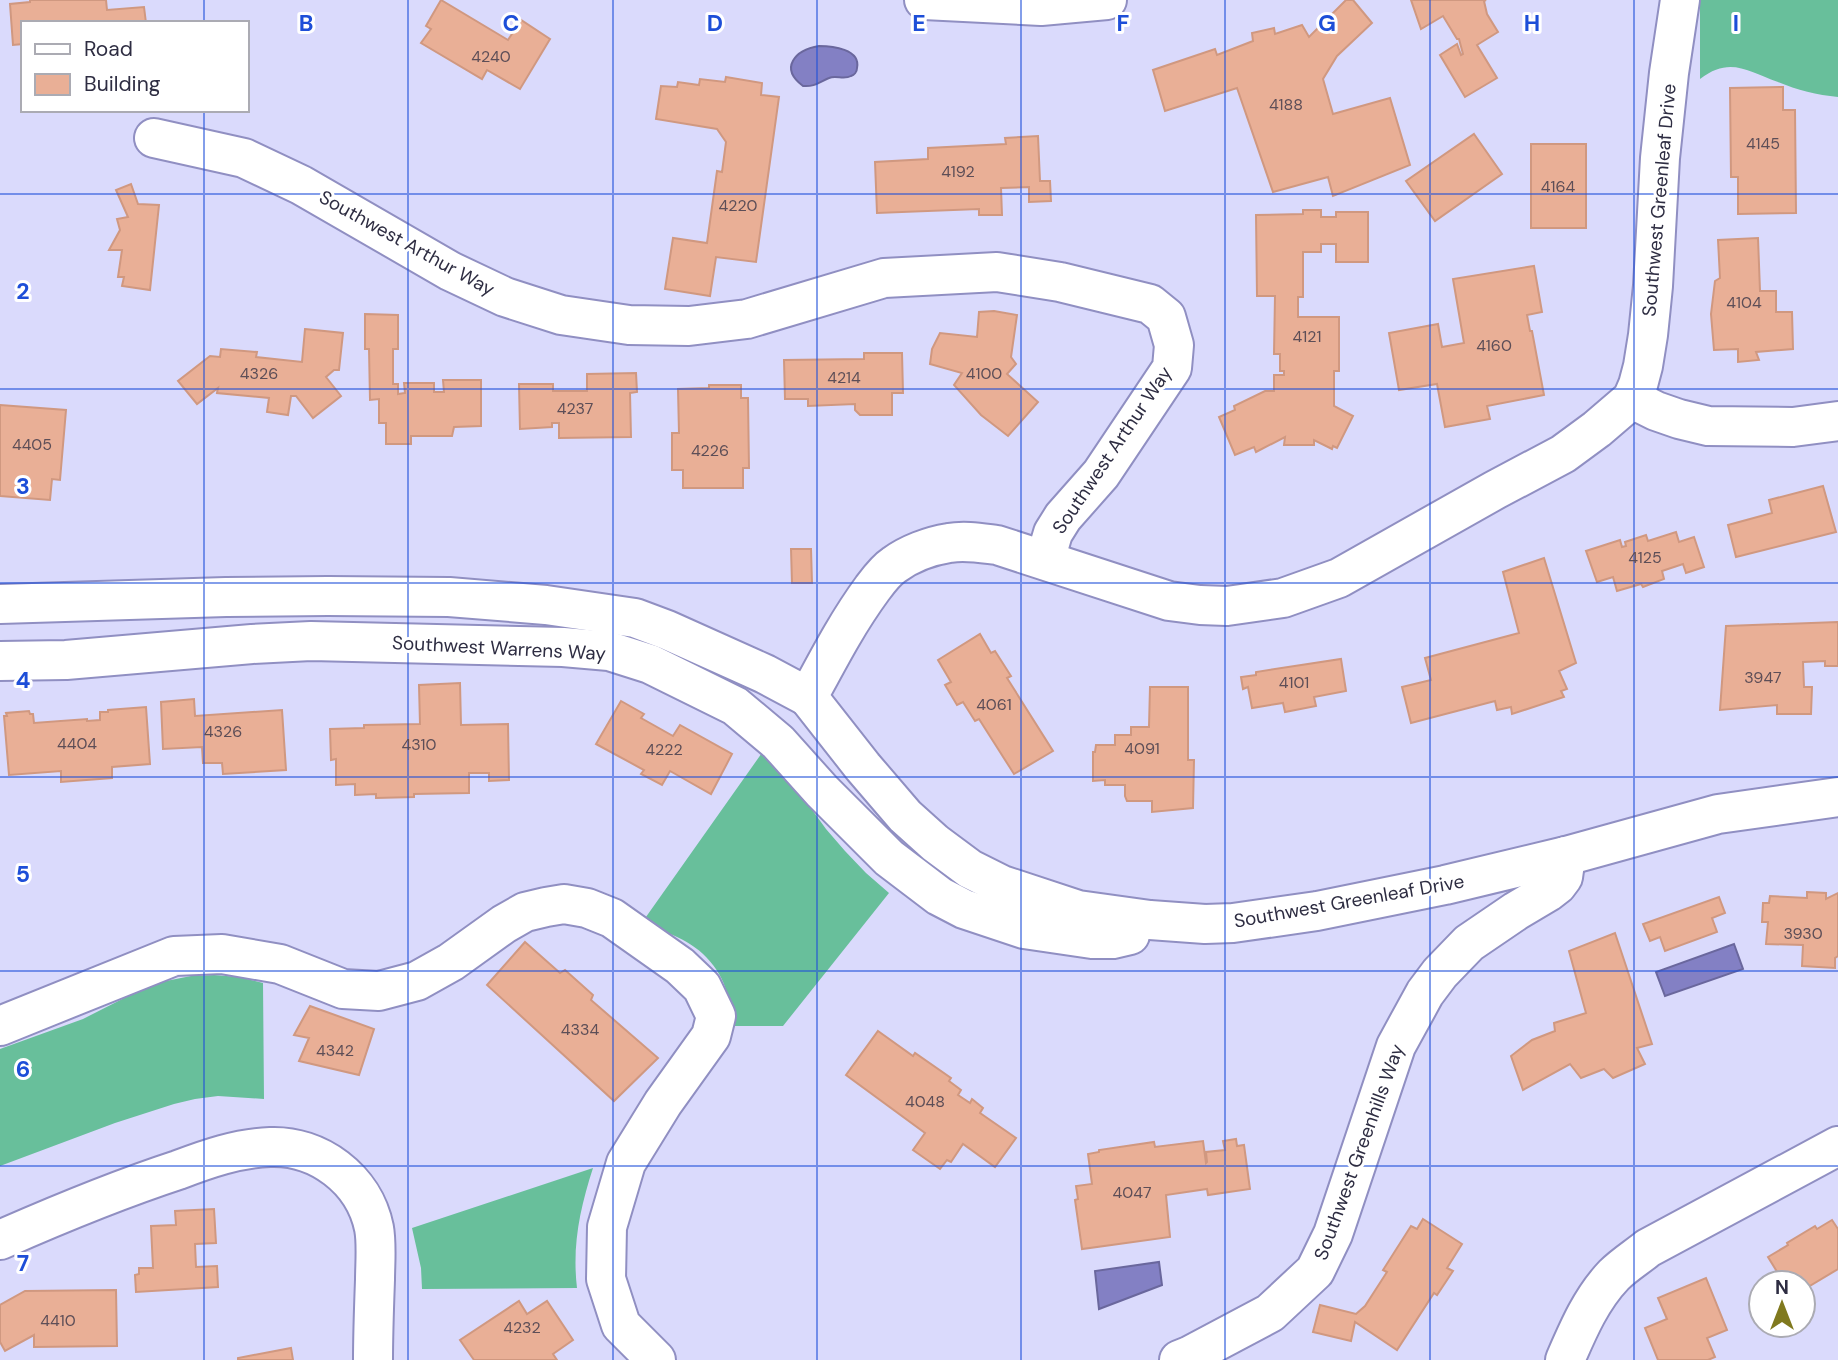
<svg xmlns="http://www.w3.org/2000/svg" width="1838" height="1360" viewBox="0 0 1838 1360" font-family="'DM Sans',sans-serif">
  <rect width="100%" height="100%" fill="#dadafc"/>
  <g fill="#68bf9b">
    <path d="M1700,0H1838V97C1817,95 1797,90 1778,82C1747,71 1730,56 1700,79Z"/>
    <path d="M764,750L789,778L826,829L845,851L866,873L889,893L783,1026H729C729,1017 729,1008 728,999C724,971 702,948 677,937C666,931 653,930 641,924Z"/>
    <polygon points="214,975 239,977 263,983 264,1099 218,1096 195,1099 174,1104 115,1123 0,1166 0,1049 83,1019 144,988 166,981 191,976"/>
    <path d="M593,1168C580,1208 572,1246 577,1288L422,1289L421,1268L412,1228Z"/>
  </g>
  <g fill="#8380c4" stroke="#6a679d" stroke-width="2">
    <path d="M819,46C832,46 861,49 857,68C857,72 854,75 851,76C844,80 836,75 829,78C819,82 815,87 803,86C779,68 795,50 819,46Z"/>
    <polygon points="1734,944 1743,969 1665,996 1656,972"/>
    <polygon points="1159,1262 1162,1285 1099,1309 1095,1271"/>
  </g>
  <g fill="#e9af96" stroke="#d09880" stroke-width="2">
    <polygon points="30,0 106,0 107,10 144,7 146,23 23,23 23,44 13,45 10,4 30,2"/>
    <polygon points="441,0 508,40 521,20 550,39 520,89 487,70 482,79 421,43 431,29 426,26"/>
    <polygon points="1346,0 1353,0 1372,23 1337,56 1323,79 1333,114 1390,98 1410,165 1333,196 1328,177 1273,192 1237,88 1165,111 1153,70 1215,49 1217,55 1253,41 1252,33 1274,28 1275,34 1302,25 1309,37"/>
    <polygon points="1411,0 1486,0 1484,1 1487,14 1498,32 1477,45 1497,78 1465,97 1440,55 1457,44 1461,55 1463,54 1459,39 1457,39 1443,16 1421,29"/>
    <polygon points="726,77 762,83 761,95 779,97 756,262 716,257 710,296 665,289 673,238 707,243 717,171 722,172 726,142 717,129 656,119 661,86 677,87 678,82 699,85 700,79 725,82"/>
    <polygon points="1783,87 1783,110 1795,110 1796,213 1738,214 1738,177 1731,177 1730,88"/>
    <polygon points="1474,134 1502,174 1435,221 1406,181"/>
    <polygon points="1038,136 1040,181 1050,181 1051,201 1029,202 1029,187 1001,188 1002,215 979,215 979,209 877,213 875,162 928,159 928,148 1006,144 1005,138"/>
    <rect x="1531" y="144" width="55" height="84"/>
    <polygon points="131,184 138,204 159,205 150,290 122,286 124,277 118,277 122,250 109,250 120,230 117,219 128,217 116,190"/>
    <polygon points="1303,210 1321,210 1321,217 1336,217 1336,212 1368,212 1368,262 1336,262 1336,244 1321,244 1321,252 1303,252 1303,297 1298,297 1298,317 1339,317 1339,371 1334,371 1334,406 1353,416 1337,448 1333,446 1332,449 1314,440 1314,445 1284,445 1285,437 1256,452 1254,447 1235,455 1219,417 1235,410 1234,406 1265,391 1274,391 1274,375 1284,375 1284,371 1280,371 1280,354 1274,354 1275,296 1257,296 1256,215 1303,214"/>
    <polygon points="1758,238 1760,291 1776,291 1776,312 1792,312 1793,349 1756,352 1759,360 1738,362 1738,349 1714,350 1711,314 1715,281 1720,278 1718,240"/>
    <polygon points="1534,266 1542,312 1527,315 1530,331 1532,331 1544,395 1487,406 1490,419 1445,427 1437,384 1399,390 1389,333 1438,324 1442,347 1464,343 1453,279"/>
    <polygon points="994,311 1017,315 1011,357 1016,364 1007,374 1038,402 1008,436 981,415 954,385 962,373 930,364 932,349 940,333 977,337 979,312"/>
    <polygon points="365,314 398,315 398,349 393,349 393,384 398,384 398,394 405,393 404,383 434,383 434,392 444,392 443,380 481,380 481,426 454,427 452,436 411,436 411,444 386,444 386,423 379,423 379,399 370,400 369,349 365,349"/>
    <polygon points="305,329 343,333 339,370 334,370 326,377 341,396 313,418 296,396 291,396 288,415 267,412 269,398 217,393 218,388 197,404 178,381 210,356 220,357 221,349 257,352 256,357 302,362"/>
    <polygon points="864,353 902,353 903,393 892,393 892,415 860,415 855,410 855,404 808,406 808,399 785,399 784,360 864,359"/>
    <polygon points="636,373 637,392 630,393 631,437 559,438 559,423 552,423 552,427 520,429 519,384 553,384 553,391 587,391 587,374"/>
    <polygon points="709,385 741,385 741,398 748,398 749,468 743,468 743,488 683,488 683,470 672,470 672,433 679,433 678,389 709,388"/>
    <polygon points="0,405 66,410 60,480 52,479 50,500 0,496"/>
    <polygon points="1823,486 1836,532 1736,557 1728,525 1772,513 1769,500"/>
    <polygon points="1676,532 1679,542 1694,537 1704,567 1686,573 1683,564 1662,571 1664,579 1643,587 1641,584 1617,591 1613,577 1597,582 1586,551 1620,540 1622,547 1626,546 1625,542 1646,535 1648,541"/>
    <polygon points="791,549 811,549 812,583 792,583"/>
    <polygon points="1544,558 1576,663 1559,671 1567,689 1561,691 1564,697 1512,714 1511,707 1497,710 1495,701 1411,723 1402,687 1431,680 1425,658 1519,633 1503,572"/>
    <polygon points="1838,622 1838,666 1825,666 1825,661 1803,662 1804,687 1812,687 1811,714 1777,714 1777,705 1720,710 1726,626"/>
    <polygon points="980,634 991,653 995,651 1011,676 1007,678 1053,751 1014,774 979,719 975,721 963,702 957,705 945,685 951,682 938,660"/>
    <polygon points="1341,659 1346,691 1314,697 1316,706 1285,712 1283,703 1252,708 1248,687 1243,689 1241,677 1256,675 1256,672"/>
    <polygon points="460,683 461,725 508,724 509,780 489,781 489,773 469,773 469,793 414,794 414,797 376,798 376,794 355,795 355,784 336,785 336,759 331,760 330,729 364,728 364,725 420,724 419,685"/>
    <polygon points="1150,687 1188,687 1188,760 1194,760 1193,808 1152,812 1152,801 1127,801 1125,796 1125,785 1105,785 1105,780 1093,781 1093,752 1095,752 1096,745 1115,745 1115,735 1131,735 1131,727 1149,727"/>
    <polygon points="194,699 195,716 282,710 286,770 223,774 222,763 203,763 202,747 163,749 161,702"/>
    <polygon points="621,701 644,714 641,718 673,736 680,725 732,754 711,794 670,771 662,785 641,774 644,770 596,744"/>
    <polygon points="146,707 150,764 112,767 112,778 61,782 61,771 9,775 4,716 7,716 6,713 29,711 30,714 33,714 34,723 87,719 87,721 100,720 100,712 108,712 108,710"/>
    <polygon points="1807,892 1826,893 1826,899 1838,893 1838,956 1835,958 1835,968 1802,966 1803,945 1766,944 1768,922 1762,922 1763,903 1769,903 1770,896 1807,898"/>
    <polygon points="1719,897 1725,913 1712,918 1717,932 1665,951 1660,937 1650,941 1643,924"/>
    <polygon points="1615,933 1652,1044 1637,1048 1645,1064 1613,1078 1604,1069 1581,1078 1570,1064 1523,1090 1511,1056 1532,1040 1555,1031 1554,1023 1586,1013 1569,951"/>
    <polygon points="525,942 560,973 565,970 593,995 591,1000 658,1058 614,1101 487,985"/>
    <polygon points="310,1006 374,1029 359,1075 299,1061 309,1038 294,1035"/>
    <polygon points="878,1031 913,1056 915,1053 951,1078 949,1081 961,1090 958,1095 970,1103 972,1099 983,1108 980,1113 1016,1138 995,1167 963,1144 951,1162 947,1160 940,1169 913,1150 925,1133 846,1075"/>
    <polygon points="1236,1139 1237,1146 1244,1145 1250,1189 1208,1195 1207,1189 1166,1195 1170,1237 1082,1249 1075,1200 1078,1199 1076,1186 1092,1184 1088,1154 1099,1152 1099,1150 1154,1142 1155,1147 1203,1141 1206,1163 1207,1162 1206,1152 1225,1150 1223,1141"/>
    <polygon points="214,1209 216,1243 195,1244 196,1267 217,1266 218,1287 136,1292 135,1275 139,1274 139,1268 153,1268 151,1226 176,1225 175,1211"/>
    <polygon points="1423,1219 1462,1244 1447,1268 1453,1271 1437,1295 1434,1293 1397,1350 1355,1322 1351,1341 1313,1332 1320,1305 1356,1314 1365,1306 1387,1272 1383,1270 1411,1226 1417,1229"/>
    <polygon points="1832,1220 1838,1229 1838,1269 1803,1290 1803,1283 1784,1283 1768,1257 1788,1245 1787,1243 1815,1226 1817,1229"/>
    <polygon points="1706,1278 1727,1330 1707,1338 1715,1357 1708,1360 1658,1360 1645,1328 1667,1319 1658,1298"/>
    <polygon points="116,1290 117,1346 34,1347 34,1335 5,1351 0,1342 0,1305 25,1291"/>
    <polygon points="519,1301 527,1314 547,1301 573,1340 553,1354 557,1360 474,1360 460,1340"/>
    <polygon points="291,1348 293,1360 238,1360 238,1358"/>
  </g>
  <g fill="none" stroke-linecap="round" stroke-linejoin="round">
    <defs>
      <g id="minor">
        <polyline points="924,0 1041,6 1107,0"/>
        <path d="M1680,0L1669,73L1660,158L1653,286L1648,335L1643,366L1638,385L1632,399L1597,429L1563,454L1495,490L1339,578L1283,598L1227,606L1200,605L1169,601L997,545C981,543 965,540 949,543C930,546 909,554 894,565C885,571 878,581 872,589C847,623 828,660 808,697L863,767L905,816L935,843L970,869L1002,885L1078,910L1150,920L1205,924L1233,923L1317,911L1445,885L1566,856L1718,814L1838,797"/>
        <polyline points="154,138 244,158 301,185 450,271 505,297 561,315 629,325 689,326 747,319 884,278 997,272 1060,282 1150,304 1166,317 1174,345 1172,368 1101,474 1063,517 1053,533 1045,560"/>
        <polyline points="1632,399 1656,411 1679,419 1708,426 1793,427 1838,421"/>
        <polyline points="0,604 226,597 328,596 449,597 546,605 635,618 667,630 765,674 808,697"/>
        <polyline points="0,661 66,660 252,644 311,641 563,647 609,651 650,664 735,706 778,742 822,791 889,858 939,896 964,909 1024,929 1092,939 1113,939 1130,935"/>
        <polyline points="0,1026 174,956 222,954 280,964 343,989 379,991 417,981 451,962 504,924 525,912 546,907 564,904 587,908 612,918 680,966 702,987 716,1016 711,1036 663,1103 626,1163 607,1227 606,1279 621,1325 656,1360"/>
        <path d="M0,1240C59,1214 117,1190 178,1170C207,1159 238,1148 270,1147C318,1145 364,1179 374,1228C377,1244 375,1264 375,1280C374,1307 373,1333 373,1360"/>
        <polyline points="1179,1360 1189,1356 1270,1313 1315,1271 1333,1234 1396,1046 1425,993 1440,973 1469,943 1516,911 1548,892 1557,885 1563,877 1566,856"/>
        <path d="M1565,1360C1578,1330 1591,1299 1614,1275C1624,1265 1637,1257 1648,1248L1838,1146"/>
      </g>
    </defs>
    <use href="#minor" stroke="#908fc2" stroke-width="42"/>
    <use href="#minor" stroke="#fff" stroke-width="38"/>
  </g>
  <path fill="none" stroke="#1d4ed8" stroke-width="2" stroke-opacity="0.55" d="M204,0V23M408,0V1360M613,0V1360M817,0V1360M1021,0V1360M1225,0V1360M1430,0V1360M1634,0V1360M204,110V1360M0,194H1838M0,389H1838M0,583H1838M0,777H1838M0,971H1838M0,1166H1838"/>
  <g text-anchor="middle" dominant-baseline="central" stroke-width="6" stroke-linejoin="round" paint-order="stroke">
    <g font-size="16" fill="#5d4e57">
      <text x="491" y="56">4240</text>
      <text x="1286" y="104">4188</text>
      <text x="1763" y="143">4145</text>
      <text x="958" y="171">4192</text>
      <text x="1558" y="186">4164</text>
      <text x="738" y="205">4220</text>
      <text x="1744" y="302">4104</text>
      <text x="1307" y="336">4121</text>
      <text x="1494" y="345">4160</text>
      <text x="259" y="373">4326</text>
      <text x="984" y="373">4100</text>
      <text x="844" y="377">4214</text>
      <text x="575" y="408">4237</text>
      <text x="32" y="444">4405</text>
      <text x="710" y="450">4226</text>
      <text x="1645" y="557">4125</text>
      <text x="1763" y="677">3947</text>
      <text x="1294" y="682">4101</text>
      <text x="994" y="704">4061</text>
      <text x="223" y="731">4326</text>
      <text x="77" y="743">4404</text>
      <text x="419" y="744">4310</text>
      <text x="1142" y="748">4091</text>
      <text x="664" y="749">4222</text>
      <text x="1803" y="933">3930</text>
      <text x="580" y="1029">4334</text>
      <text x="335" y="1050">4342</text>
      <text x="925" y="1101">4048</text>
      <text x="1132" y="1192">4047</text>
      <text x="58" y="1320">4410</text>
      <text x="522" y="1327">4232</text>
    </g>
    <g font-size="19" fill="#2e2d42" stroke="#fff">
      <text transform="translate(1659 200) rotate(-85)">Southwest Greenleaf Drive</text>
      <text transform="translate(407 243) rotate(29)">Southwest Arthur Way</text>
      <text transform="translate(1112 450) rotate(-56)">Southwest Arthur Way</text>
      <text transform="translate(499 648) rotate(3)">Southwest Warrens Way</text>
      <text transform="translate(1349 901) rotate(-10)">Southwest Greenleaf Drive</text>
      <text transform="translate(1359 1152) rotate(-70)">Southwest Greenhills Way</text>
    </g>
  </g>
  <g font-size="23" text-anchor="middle" font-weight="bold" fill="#1d4ed8" stroke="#fff" stroke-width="6" stroke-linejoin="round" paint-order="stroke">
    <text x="306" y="31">B</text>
    <text x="511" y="31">C</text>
    <text x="715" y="31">D</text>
    <text x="919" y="31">E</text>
    <text x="1123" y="31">F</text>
    <text x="1327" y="31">G</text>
    <text x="1532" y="31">H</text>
    <text x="1736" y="31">I</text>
    <text x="23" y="299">2</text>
    <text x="23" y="494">3</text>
    <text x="23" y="688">4</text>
    <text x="23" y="882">5</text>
    <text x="23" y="1077">6</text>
    <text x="23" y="1271">7</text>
  </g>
  <rect x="21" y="21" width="228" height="91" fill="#ffffff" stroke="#ababb3" stroke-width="2"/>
  <rect x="35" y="44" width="35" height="10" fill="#ffffff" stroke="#ababb3" stroke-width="2"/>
  <text x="84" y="56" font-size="21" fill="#2e2d42">Road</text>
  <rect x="35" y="74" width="35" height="21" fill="#e9af96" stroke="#ababb3" stroke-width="2"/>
  <text x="84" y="91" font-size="21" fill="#2e2d42">Building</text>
  <g transform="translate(1782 1304)"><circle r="33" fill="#ffffff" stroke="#ababb3" stroke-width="2"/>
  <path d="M0-5L12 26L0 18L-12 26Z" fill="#80791e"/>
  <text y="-10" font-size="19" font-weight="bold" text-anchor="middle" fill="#2e2d42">N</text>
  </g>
</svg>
